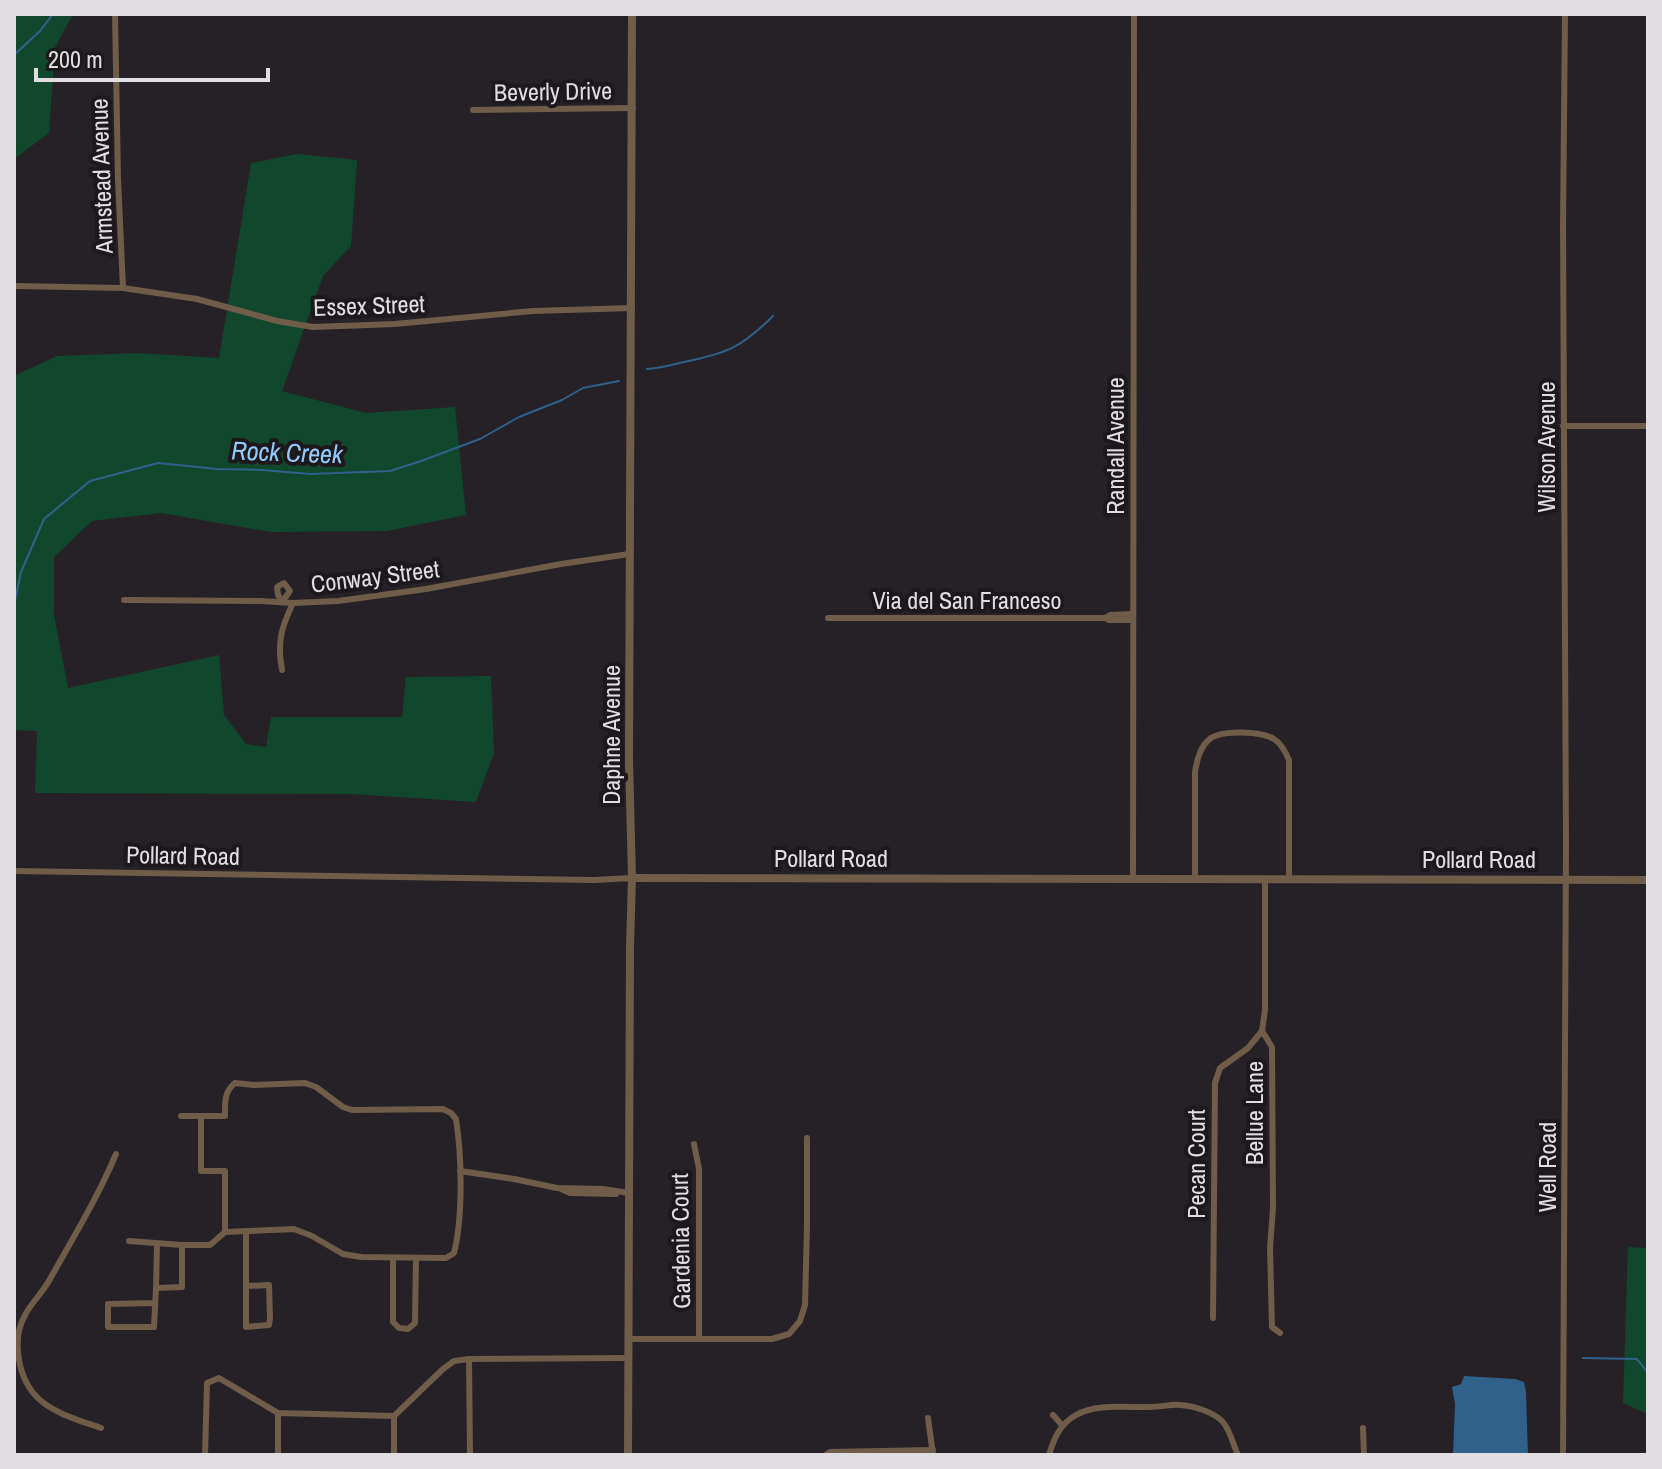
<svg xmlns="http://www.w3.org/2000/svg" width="1662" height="1469" viewBox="0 0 1662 1469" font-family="'Archivo Narrow',sans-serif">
  <rect width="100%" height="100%" fill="#262126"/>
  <g fill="#11482d">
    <polygon points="14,14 73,14 55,47 49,133 14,159"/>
    <polygon points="297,154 357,160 351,246 323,276 282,391 366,413 455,407 466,515 387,531 271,532 161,513 92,521 54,557 54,615 68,688 219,655 224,715 246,744 266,747 271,717 402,717 406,677 491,676 494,753 476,802 350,794 35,793 37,731 14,730 14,376 57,356 138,353 219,358 251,163"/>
    <polygon points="1628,1247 1648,1248 1648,1414 1623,1403"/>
  </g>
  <polygon fill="#2f618a" points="1464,1376 1515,1379 1524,1382 1526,1392 1528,1455 1453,1455 1455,1404 1452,1387 1461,1384"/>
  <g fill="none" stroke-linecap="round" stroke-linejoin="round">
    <g stroke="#2f618a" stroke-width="2">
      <polyline points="14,55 40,31 53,14"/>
      <path d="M647,369C660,368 671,365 684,362C727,353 741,348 773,316"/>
      <polyline points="14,605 21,572 44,519 90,481 158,463 217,469 262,470 311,474 390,471 421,461 480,439 519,417 562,400 583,388 619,381"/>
      <polyline points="1583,1358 1637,1359 1648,1373"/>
    </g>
    <g stroke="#6f5c49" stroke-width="6">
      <polyline points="115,14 118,178 123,288"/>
      <polyline points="473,110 633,108"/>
      <polyline points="14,286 123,288 197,299 277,321 313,327 395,324 533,311 632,308"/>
      <polyline points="1563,426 1648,426"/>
      <polygon points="284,583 290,591 282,602 278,595 277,587"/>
      <polyline points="124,600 260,601 293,603 338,601 426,589 561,564 629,554"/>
      <polyline points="828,618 1105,618 1110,615 1133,614"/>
      <polyline points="1105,618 1109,620 1133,620"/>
      <path d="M282,670C277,643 281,628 293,603"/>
      <polyline points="14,871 594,880 632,878"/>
      <polyline points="1133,879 1134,14"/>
      <path d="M1195,879V772C1197,760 1200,746 1211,738C1223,730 1261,731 1274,739C1281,743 1286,753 1289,760V879"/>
      <polyline points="1265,879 1265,1010 1262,1031 1272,1047 1273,1208 1270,1248 1272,1327 1280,1333"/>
      <path d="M181,1116H225C225,1102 224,1092 235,1083L254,1085L305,1083L316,1087L343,1107L352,1110L443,1109L451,1113L456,1119C462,1157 463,1217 454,1253L446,1258L361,1257L343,1254L312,1236L294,1229L225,1232"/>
      <polyline points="694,1144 699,1169 699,1339"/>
      <polyline points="460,1171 514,1179 557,1188 603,1189 629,1193"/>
      <polyline points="561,1189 570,1193 616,1194"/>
      <polyline points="246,1231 246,1327 269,1325 270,1318 269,1285 246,1286"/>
      <polyline points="129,1241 182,1245 210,1245 225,1232 225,1171 201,1171 201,1116"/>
      <polyline points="157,1244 156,1288 182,1287 182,1245"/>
      <polyline points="393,1258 393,1322 399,1328 408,1329 415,1323 416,1258"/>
      <polyline points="155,1303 108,1304 108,1327 154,1327 156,1288"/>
      <polyline points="1213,1318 1215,1083 1220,1068 1248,1048 1262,1031"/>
      <polyline points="629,1339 772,1339 789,1334 800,1321 805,1305 807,1225 807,1138"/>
      <polyline points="469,1359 470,1455"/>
      <polyline points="1053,1415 1062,1425"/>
      <polyline points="394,1416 394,1455"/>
      <polyline points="928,1418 933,1455"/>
      <path d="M101,1428C81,1421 56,1414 40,1400C18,1381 11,1340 25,1315C32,1302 43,1292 50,1279C73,1238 98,1197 116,1154"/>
      <polyline points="1363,1428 1364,1455"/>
      <polyline points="205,1455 207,1383 219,1378 278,1413 394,1416 443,1369 454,1361 469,1359 629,1358"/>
      <polyline points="278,1455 278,1413"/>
      <polyline points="826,1455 830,1452 933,1450"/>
      <path d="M1049,1455C1054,1438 1060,1424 1076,1415C1098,1403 1126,1408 1150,1407C1161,1407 1171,1404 1181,1405C1194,1406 1213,1412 1222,1421C1230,1429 1233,1445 1238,1455"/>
      <polyline points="1563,1455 1566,843 1563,226 1565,14"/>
    </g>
    <g stroke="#6f5c49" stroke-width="8">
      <polyline points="632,878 1648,880"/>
      <polyline points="628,1455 630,947 632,878 629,760 632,14"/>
    </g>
  </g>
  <g text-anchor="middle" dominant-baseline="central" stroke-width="8" stroke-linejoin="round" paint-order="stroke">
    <g font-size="24" fill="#e1dee1" stroke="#1c181c">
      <text transform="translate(553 91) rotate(-1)">Beverly Drive</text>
      <text transform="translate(101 176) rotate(-92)">Armstead Avenue</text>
      <text transform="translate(369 305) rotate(-2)">Essex Street</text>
      <text transform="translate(1115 446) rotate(-90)">Randall Avenue</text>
      <text transform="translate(1546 447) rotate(-90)">Wilson Avenue</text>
      <text transform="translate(375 576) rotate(-7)">Conway Street</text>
      <text x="967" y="600">Via del San Franceso</text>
      <text transform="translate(611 735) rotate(-90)">Daphne Avenue</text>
      <text transform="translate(183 855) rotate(1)">Pollard Road</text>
      <text x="831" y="858">Pollard Road</text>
      <text x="1479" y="859">Pollard Road</text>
      <text transform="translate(1254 1113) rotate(-90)">Bellue Lane</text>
      <text transform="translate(1196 1164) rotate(-90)">Pecan Court</text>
      <text transform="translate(1547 1167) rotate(-90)">Well Road</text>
      <text transform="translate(680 1241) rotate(-91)">Gardenia Court</text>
    </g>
    <g font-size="26" font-style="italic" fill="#91cbfc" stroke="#1c181c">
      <text transform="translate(287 452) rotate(2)">Rock Creek</text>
    </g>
  </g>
  <rect width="1662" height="1469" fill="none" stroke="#e1dee1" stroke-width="32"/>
  <path d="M36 68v12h232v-12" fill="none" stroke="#e1dee1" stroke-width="4"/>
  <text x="48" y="68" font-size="24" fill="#e1dee1" stroke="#1c181c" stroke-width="6" paint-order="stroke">200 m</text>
</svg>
